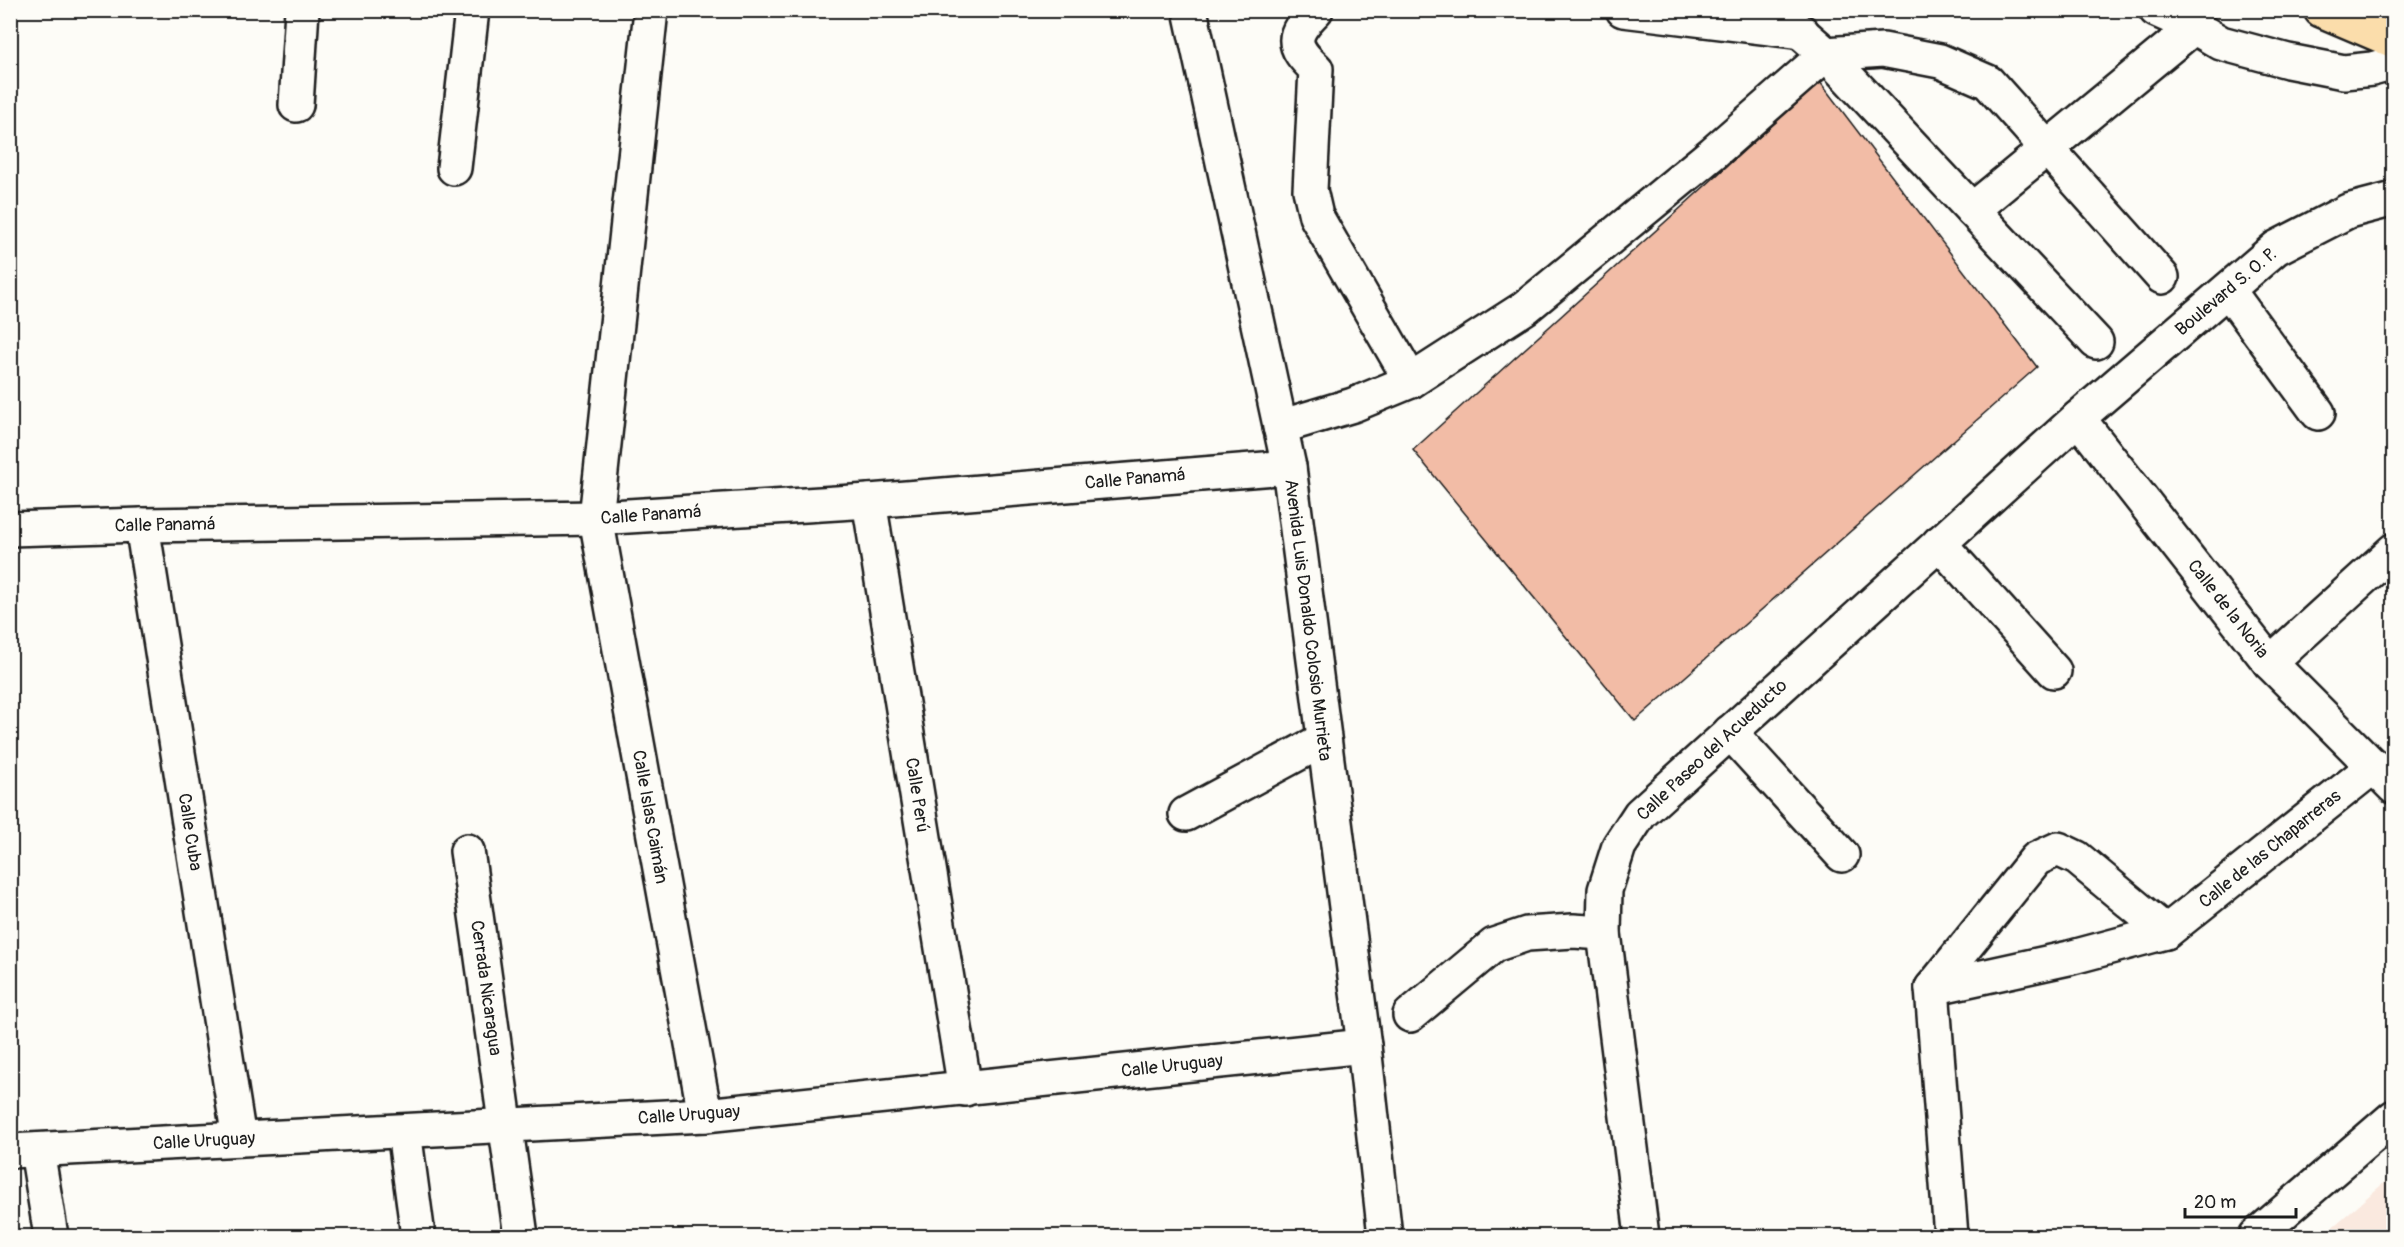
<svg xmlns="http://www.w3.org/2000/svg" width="2404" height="1247" viewBox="0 0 2404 1247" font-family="Pangolin,sans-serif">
  <rect width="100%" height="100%" fill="#fdfcf7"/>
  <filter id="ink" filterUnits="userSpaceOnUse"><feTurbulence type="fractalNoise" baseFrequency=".0167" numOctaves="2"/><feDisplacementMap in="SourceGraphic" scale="12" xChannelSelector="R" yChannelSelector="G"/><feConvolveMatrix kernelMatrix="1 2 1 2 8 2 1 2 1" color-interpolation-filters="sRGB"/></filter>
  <g filter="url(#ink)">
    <polygon fill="#fae9df" points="2393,1175 2393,1236 2322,1236"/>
    <polygon fill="#f2bca6" stroke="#1c1c1c" stroke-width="1.5" points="1820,82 2037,367 1635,721 1413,450"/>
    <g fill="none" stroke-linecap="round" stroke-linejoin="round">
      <defs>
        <g id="minor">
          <polyline points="651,10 596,518 705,1115"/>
          <polyline points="1190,10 1289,467 1364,1046 1385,1236"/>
          <path d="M1316,10C1291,35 1290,45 1316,69L1310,190L1316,216L1411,381"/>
          <polyline points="1623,10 1802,32"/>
          <polyline points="1775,10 1826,54 2096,342"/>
          <polyline points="2156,10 2194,27 2221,43 2288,61 2344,72 2372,69 2394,63"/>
          <polyline points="296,105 302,10"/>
          <polyline points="454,168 472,10"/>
          <polyline points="1972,210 2194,27"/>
          <polyline points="2228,290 2318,413"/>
          <polyline points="2078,418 2270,663 2394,787"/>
          <polyline points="1280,427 1353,405 1411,381 1526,307 1713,153 1826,54 1883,50 1940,61 1988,82 2162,277"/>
          <polyline points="869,501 965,1089"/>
          <polyline points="142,525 239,1139"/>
          <polyline points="10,529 142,525 596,518 869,501 1289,467"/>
          <polyline points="1939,543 2054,671"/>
          <polyline points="2270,663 2394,550"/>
          <polyline points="1730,732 1842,855"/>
          <polyline points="1186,814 1323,740"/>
          <polyline points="467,851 521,1236"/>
          <polyline points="1932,988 2069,958 2166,932 2374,766"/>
          <polyline points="1410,1015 1494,945 1527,934 1573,931 1604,933"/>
          <polyline points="404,1131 418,1236"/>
          <polyline points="37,1150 51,1236"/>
          <polyline points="10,1151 705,1115 1364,1046"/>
          <polyline points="1642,1236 1604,933 1605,890 1619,846 1640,814 2078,418 2276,248 2348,211 2394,199"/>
          <polyline points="1951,1236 1932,988 2036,859 2058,849 2077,858 2166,932"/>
          <polyline points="2256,1236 2394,1117"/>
        </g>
        <polyline id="major" points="2321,10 2394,41"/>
      </defs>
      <use href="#minor" stroke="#1c1c1c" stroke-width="38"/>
      <use href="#major" stroke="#1c1c1c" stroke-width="38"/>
      <use href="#minor" stroke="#fdfcf7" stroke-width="33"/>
      <use href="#major" stroke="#fbddab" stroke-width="33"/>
    </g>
  </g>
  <g text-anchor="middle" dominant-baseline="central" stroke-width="6" stroke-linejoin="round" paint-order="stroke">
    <g font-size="18" fill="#1c1c1c" stroke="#fdfcf7">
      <text transform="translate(2226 292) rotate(-40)">Boulevard S. O. P.</text>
      <text transform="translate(1135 479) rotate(-5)">Calle Panamá</text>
      <text transform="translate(651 515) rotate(-4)">Calle Panamá</text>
      <text transform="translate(165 525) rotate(-1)">Calle Panamá</text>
      <text transform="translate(2228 609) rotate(52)">Calle de la Noria</text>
      <text transform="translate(1308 620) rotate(83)">Avenida Luis Donaldo Colosio Murrieta</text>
      <text transform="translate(1712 750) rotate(-43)">Calle Paseo del Acueducto</text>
      <text transform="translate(917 795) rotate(81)">Calle Perú</text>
      <text transform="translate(650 817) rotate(80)">Calle Islas Caimán</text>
      <text transform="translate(190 832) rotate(81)">Calle Cuba</text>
      <text transform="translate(2270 849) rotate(-39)">Calle de las Chaparreras</text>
      <text transform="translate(486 988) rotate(82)">Cerrada Nicaragua</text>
      <text transform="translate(1172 1066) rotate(-6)">Calle Uruguay</text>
      <text transform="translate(689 1115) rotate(-4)">Calle Uruguay</text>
      <text transform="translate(204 1141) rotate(-3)">Calle Uruguay</text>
    </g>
  </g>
  <rect width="2404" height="1247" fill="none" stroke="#fdfcf7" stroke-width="36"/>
  <rect x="18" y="18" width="2368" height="1211" fill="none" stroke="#1c1c1c" stroke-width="2" filter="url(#ink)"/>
  <path d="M2185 1208v9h111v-9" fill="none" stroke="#1c1c1c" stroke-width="3"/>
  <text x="2194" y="1208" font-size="18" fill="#1c1c1c" stroke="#fdfcf7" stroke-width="4.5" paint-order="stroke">20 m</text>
</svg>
